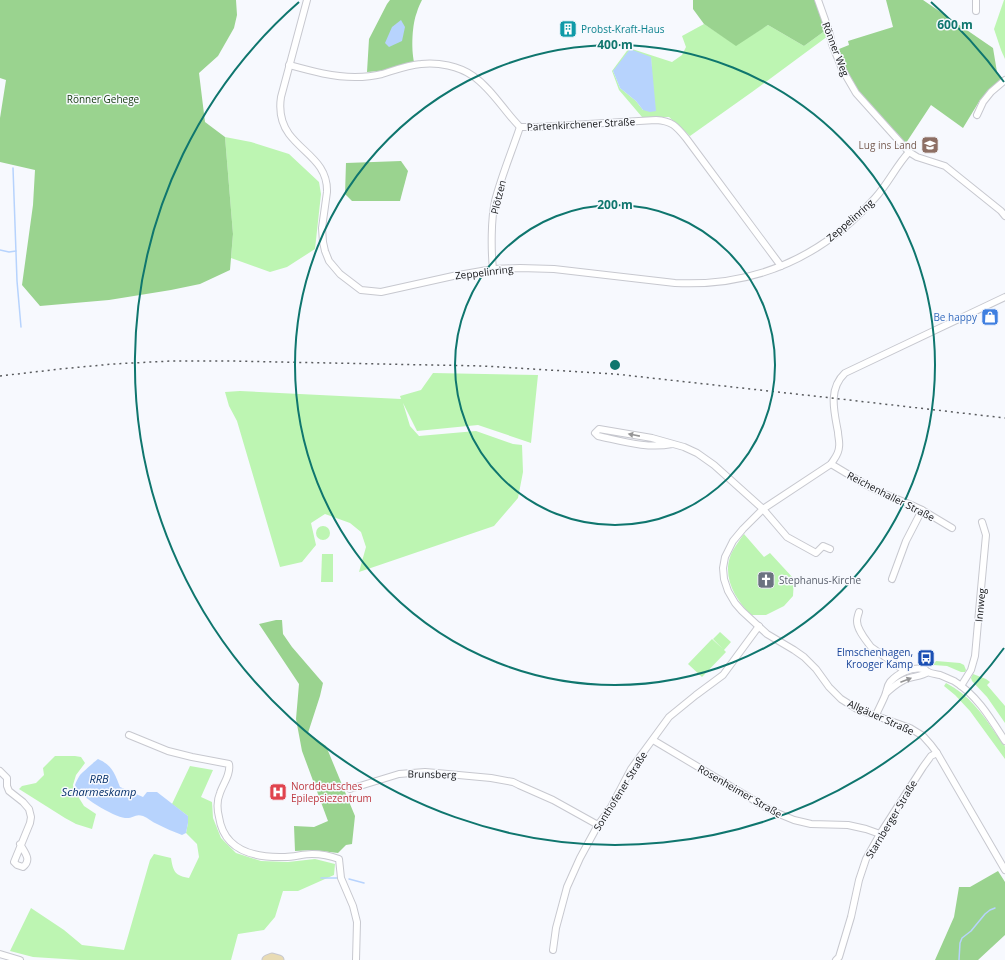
<svg xmlns="http://www.w3.org/2000/svg" width="1005" height="960" viewBox="0 0 1005 960" font-family="'Open Sans',sans-serif">
  <rect width="100%" height="100%" fill="#f7f9fe"/>
  <g fill="#bdf5b2" fill-rule="evenodd">
    <polygon points="1004,0 1005,0 1005,59 1001,50 994,29"/>
    <path d="M704,24L736,45L768,25L804,46L826,30L828,36L752,92L690,136L669,117H642L619,90L612,71L629,48L672,62L682,55L686,47L682,36ZM651,57L652,79L643,110L636,101L620,88L613,71Z"/>
    <polygon points="225,137 251,142 289,154 319,182 321,194 315,249 287,267 270,272 231,258 233,234"/>
    <polygon points="433,373 538,375 531,443 478,425 417,431 403,403 410,426 419,436 476,431 513,444 522,445 523,472 518,498 494,526 359,572 366,547 361,532 350,523 325,514 311,523 316,545 302,562 280,567 237,421 229,406 225,392 240,391 401,399 400,396 421,390"/>
    <circle cx="323" cy="533" r="7"/>
    <path d="M744,534L764,557L770,553L794,579L793,596L784,606L766,615H751C733,597 719,571 735,547C738,542 741,538 744,534Z"/>
    <polygon points="322,554 333,554 333,582 321,582"/>
    <polygon points="720,632 731,642 724,650 726,652 702,677 688,664 712,639 723,649 713,639"/>
    <polygon points="936,661 960,663 964,665 966,670 965,672 961,672 947,666 933,665"/>
    <polygon points="973,674 986,679 990,682 987,685 1005,706 1005,723 987,697 972,681 971,678"/>
    <path d="M946,683C969,695 982,713 996,734C999,737 1004,742 1005,747C1005,750 1005,756 1005,759L970,711L955,695L944,686Z"/>
    <polygon points="55,756 75,756 81,757 85,763 76,775 73,785 74,790 84,806 96,814 92,829 76,824 65,818 19,789 22,786 36,783 44,775 43,768"/>
    <path d="M190,766L213,770L201,797L212,802L213,818L221,838L236,853L261,861L288,862L315,859L335,864L334,875L298,891H283L275,917L264,930L238,934L231,960H80L33,957L10,951L31,908L64,930L82,945L124,950L150,860L154,854L171,858C173,871 175,876 189,878L199,857L197,844L186,833L188,823V816L172,804Z"/>
  </g>
  <g fill="#9ad38f">
    <polygon points="0,0 236,0 237,15 234,28 218,56 199,73 205,122 225,137 233,234 230,270 200,284 171,290 109,300 40,306 22,285 33,205 35,170 0,162 0,118 6,80 0,78"/>
    <path d="M390,0H422C420,4 418,8 417,12C412,24 411,49 414,62L380,71L367,72L369,39L387,4Z"/>
    <polygon points="693,0 815,0 826,30 804,46 768,25 736,46 704,24 693,9"/>
    <polygon points="886,0 923,0 993,48 997,72 1003,79 980,100 963,128 931,105 906,143 858,91 846,68 839,49 849,45 848,41 893,27"/>
    <polygon points="401,161 408,171 400,201 352,201 345,194 346,163"/>
    <polygon points="276,620 282,620 283,634 292,647 323,683 320,696 308,733 326,746 355,816 352,844 346,845 338,853 313,850 295,851 294,826 314,827 328,821 302,751 296,719 299,684 259,624"/>
    <polygon points="998,871 1005,882 1005,935 978,960 935,960 954,917 959,887 970,887"/>
  </g>
  <g fill="#b7d3fd">
    <polygon points="401,20 405,27 402,41 389,47 385,43 392,27"/>
    <polygon points="630,49 651,57 656,111 650,112 643,110 636,101 620,88 613,71"/>
    <path d="M98,759C112,765 115,774 120,787L143,797L147,792H157L188,816V823L186,833L182,835C174,832 165,828 157,824C152,822 148,818 143,816C135,813 133,819 125,818C114,817 78,796 75,785C76,782 78,778 80,775C83,772 95,761 98,759Z"/>
  </g>
  <g fill="none" stroke-linecap="round" stroke-linejoin="round">
    <g stroke="#b7d3fd" stroke-width="1.5">
      <polyline points="13,168 17,281 21,327"/>
      <polyline points="0,250 9,252 16,251"/>
      <polyline points="321,878 337,878"/>
      <polyline points="349,879 364,883"/>
      <polyline points="959,960 960,943 962,938 971,931 985,914 990,910 995,908"/>
    </g>
    <defs>
      <g id="minor">
        <path d="M307,0L281,97C279,110 281,123 289,134C304,154 328,163 327,192L322,228L323,242L325,251L329,261L340,274L361,290L381,292L453,276L493,269L520,268L554,269L675,283C755,287 822,257 875,198C888,184 896,166 909,152"/>
        <polyline points="818,0 829,31 832,44 842,69 856,93 909,152 917,157 945,166 1001,211 1005,216"/>
        <polyline points="976,11 976,0"/>
        <path d="M289,65C311,71 332,77 355,77C364,77 374,76 382,74C395,70 408,65 421,64C438,62 459,66 473,76C492,89 504,111 520,127H537L656,120C672,121 676,126 686,138L781,266"/>
        <polyline points="977,115 983,102 991,92 1005,80"/>
        <path d="M493,269C491,250 491,219 495,201C501,177 512,151 520,127"/>
        <path d="M1005,297L845,373C828,389 834,411 838,432C838,437 840,442 839,447C839,454 834,459 831,464L763,509L743,529L733,541L725,557L723,568L724,579L728,591L735,603L742,611L767,634L794,650L804,657L816,669L829,687L841,699L857,709L910,728L923,736L931,745L937,753L1005,870"/>
        <path d="M672,444C647,449 622,441 598,436L595,433L599,429L652,438L684,447L697,453L714,465L763,509L787,537L816,553L823,546L830,549"/>
        <polyline points="831,464 866,485 882,493 909,504 922,510 952,528"/>
        <polyline points="892,579 906,541 922,510"/>
        <path d="M859,612C858,615 857,618 857,621C857,630 866,640 871,647L905,671"/>
        <polyline points="961,686 971,670 975,656 981,589 986,535 982,522"/>
        <path d="M886,693C892,688 897,683 904,680C912,676 921,677 928,672"/>
        <path d="M876,715C879,708 883,701 886,693C887,689 887,686 890,682C898,673 911,667 923,669C928,670 924,670 928,672C932,674 936,674 940,675C945,677 949,679 954,681C977,695 991,719 1005,741"/>
        <path d="M129,735L168,751L192,757L229,764C231,774 223,784 220,793C217,800 217,809 219,817C224,851 255,858 285,857C294,857 303,854 312,854C321,854 331,856 339,859L341,878L353,906L357,922L356,960"/>
        <polyline points="653,740 772,811 794,820 811,824 848,825 866,829 880,834"/>
        <path d="M0,771L7,778V786L9,791L23,802L29,809L31,817L30,823L14,862L17,865L23,867C32,860 25,853 20,844"/>
        <polyline points="350,789 399,774 425,772 437,773 491,778 513,782 519,785 553,800 598,825"/>
        <polyline points="553,950 556,928 567,887 580,858 598,825 611,807 631,769 669,717 696,695 723,675 759,626"/>
        <polyline points="0,954 20,960"/>
        <polyline points="836,960 839,957 851,917 859,880 866,859 880,834 923,767 931,756 937,753"/>
      </g>
      <polyline id="secondary" points="267,960 272,958 279,960"/>
    </defs>
    <use href="#minor" stroke="#c7c8cf" stroke-width="8"/>
    <use href="#secondary" stroke="#c7c8cf" stroke-width="11"/>
    <use href="#minor" stroke="#fff" stroke-width="6"/>
    <use href="#secondary" stroke="#e8dbb4" stroke-width="9"/>
    <polyline stroke="#595b5e" stroke-width="1.5" stroke-dasharray="2 4" stroke-linecap="butt" points="0,376 60,369 113,364 171,361 229,361 483,366 615,374 823,397 1005,418"/>
  </g>
  <defs><path id="oneway-solid" d="M-6-.8H1V-3.2L6.5 0L1 3.2V.8H-6Z"/></defs>
  <g fill="#959596">
    <use href="#oneway-solid" transform="translate(634 435) rotate(-169)"/>
    <use href="#oneway-solid" transform="translate(906 680) rotate(-21)"/>
  </g>
  <g fill="none" stroke="#0f766e" stroke-width="2">
    <circle cx="615" cy="365" r="160"/>
    <circle cx="615" cy="365" r="320"/>
    <path d="M1004 648A481 481 0 1 1 299 2M931 2A481 481 0 0 1 1004 82"/>
  </g>
  <defs>
    <symbol id="building-square" viewBox="-11 -11 22 22"><rect x="-9" y="-9" width="18" height="18" rx="4" fill="#0f9aa8" stroke="#f7f9fe"/><path d="M-4-6H4V6H1V3H-1V6H-4ZM-2.5-4.3h1.7v1.8h-1.7ZM.8-4.3h1.7v1.8H.8ZM-2.5-1h1.7V.8h-1.7ZM.8-1h1.7V.8H.8Z" fill="#fff"/></symbol>
    <symbol id="school-square" viewBox="-11 -11 22 22"><rect x="-9" y="-9" width="18" height="18" rx="4" fill="#8d6e63" stroke="#f7f9fe"/><path d="M0-5L7-2L0 1L-7-2ZM-4 1L0 2.5L4 1V4Q0 6-4 4Z" fill="#fff"/></symbol>
    <symbol id="shop-square" viewBox="-11 -11 22 22"><rect x="-9" y="-9" width="18" height="18" rx="4" fill="#3f7fe0" stroke="#f7f9fe"/><path d="M-5-2.5h2.3a2.7 3.5 0 0 1 5.4 0H5L5.5 6h-11ZM-1.5-2.5h3a1.5 2.3 0 0 0-3 0Z" fill="#fff"/></symbol>
    <symbol id="church-square" viewBox="-11 -11 22 22"><rect x="-9" y="-9" width="18" height="18" rx="4" fill="#6b7280" stroke="#f7f9fe"/><path d="M-1.2-6h2.4v3.5h3.3v2.4h-3.3V6h-2.4V-.1h-3.3v-2.4h3.3Z" fill="#fff"/></symbol>
    <symbol id="bus-square" viewBox="-11 -11 22 22"><rect x="-9" y="-9" width="18" height="18" rx="4" fill="#1a4fb4" stroke="#f7f9fe"/><path d="M-5-6H5V4H4V6H2V4H-2V6H-4V4H-5ZM-3.5-4V0h7V-4ZM-3.5 1.2v1.5H-2V1.2ZM2 1.2v1.5H3.5V1.2Z" fill="#fff"/></symbol>
    <symbol id="hospital-square" viewBox="-11 -11 22 22"><rect x="-9" y="-9" width="18" height="18" rx="4" fill="#e0444e" stroke="#f7f9fe"/><path d="M-5-5h3v3.5h4V-5h3V5h-3V1.5h-4V5h-3Z" fill="#fff"/></symbol>
  </defs>
  <g fill-rule="evenodd">
    <use href="#building-square" x="558" y="19" width="20" height="20"/>
    <use href="#school-square" x="920" y="135" width="20" height="20"/>
    <use href="#shop-square" x="980" y="307" width="20" height="20"/>
    <use href="#church-square" x="756" y="570" width="20" height="20"/>
    <use href="#bus-square" x="916" y="648" width="20" height="20"/>
    <use href="#hospital-square" x="268" y="782" width="20" height="20"/>
  </g>
  <g text-anchor="middle" dominant-baseline="central" stroke-width="3" stroke-linejoin="round" paint-order="stroke">
    <g font-size="10" fill="#0d838f" stroke="#f7f9fe" text-anchor="start">
      <text x="581" y="29">Probst-Kraft-Haus</text>
    </g>
    <g font-size="10" fill="#131416" stroke="#f7f9fe">
      <text transform="translate(836 49) rotate(69)">Rönner Weg</text>
      <text transform="translate(581 124) rotate(-3)">Partenkirchener Straße</text>
      <text transform="translate(498 197) rotate(-76)">Plötzen</text>
      <text transform="translate(850 220) rotate(-41)">Zeppelinring</text>
      <text transform="translate(484 272) rotate(-7)">Zeppelinring</text>
      <text transform="translate(891 496) rotate(27)">Reichenhaller Straße</text>
      <text transform="translate(980 605) rotate(-84)">Innweg</text>
      <text transform="translate(881 717) rotate(24)">Allgäuer Straße</text>
      <text transform="translate(432 774) rotate(1)">Brunsberg</text>
      <text transform="translate(620 791) rotate(-58)">Sonthofener Straße</text>
      <text transform="translate(740 791) rotate(30)">Rosenheimer Straße</text>
      <text transform="translate(891 819) rotate(-59)">Starnberger Straße</text>
    </g>
    <g font-size="10" fill="#143a0d" stroke="#f7f9fe">
      <text x="103" y="99">Rönner Gehege</text>
    </g>
    <g font-size="10" fill="#785e54" stroke="#f7f9fe" text-anchor="end">
      <text x="917" y="145">Lug ins Land</text>
    </g>
    <g font-size="10" fill="#366cbe" stroke="#f7f9fe" text-anchor="end">
      <text x="977" y="317">Be happy</text>
    </g>
    <g font-size="10" fill="#5b616d" stroke="#f7f9fe" text-anchor="start">
      <text x="779" y="580">Stephanus-Kirche</text>
    </g>
    <g font-size="10" fill="#164399" stroke="#f7f9fe" text-anchor="end">
      <text x="913" y="652">Elmschenhagen,<tspan x="913" dy="12">Krooger Kamp</tspan></text>
    </g>
    <g font-size="10" fill="#be3a42" stroke="#f7f9fe" text-anchor="start">
      <text x="291" y="786">Norddeutsches<tspan x="291" dy="12">Epilepsiezentrum</tspan></text>
    </g>
    <g font-size="11" font-style="italic" fill="#05306a" stroke="#f7f9fe">
      <text x="99" y="778">RRB<tspan x="99" dy="13">Scharmeskamp</tspan></text>
    </g>
  </g>
  <circle cx="615" cy="365" r="6" fill="#0f766e" stroke="#f7f9fe" stroke-width="2"/>
  <g font-size="12" text-anchor="middle" font-weight="bold" fill="#0f766e" stroke="#f7f9fe" stroke-width="3" stroke-linejoin="round" paint-order="stroke">
    <text x="955" y="29">600 m</text>
    <text x="615" y="49">400 m</text>
    <text x="615" y="209">200 m</text>
  </g>
</svg>
